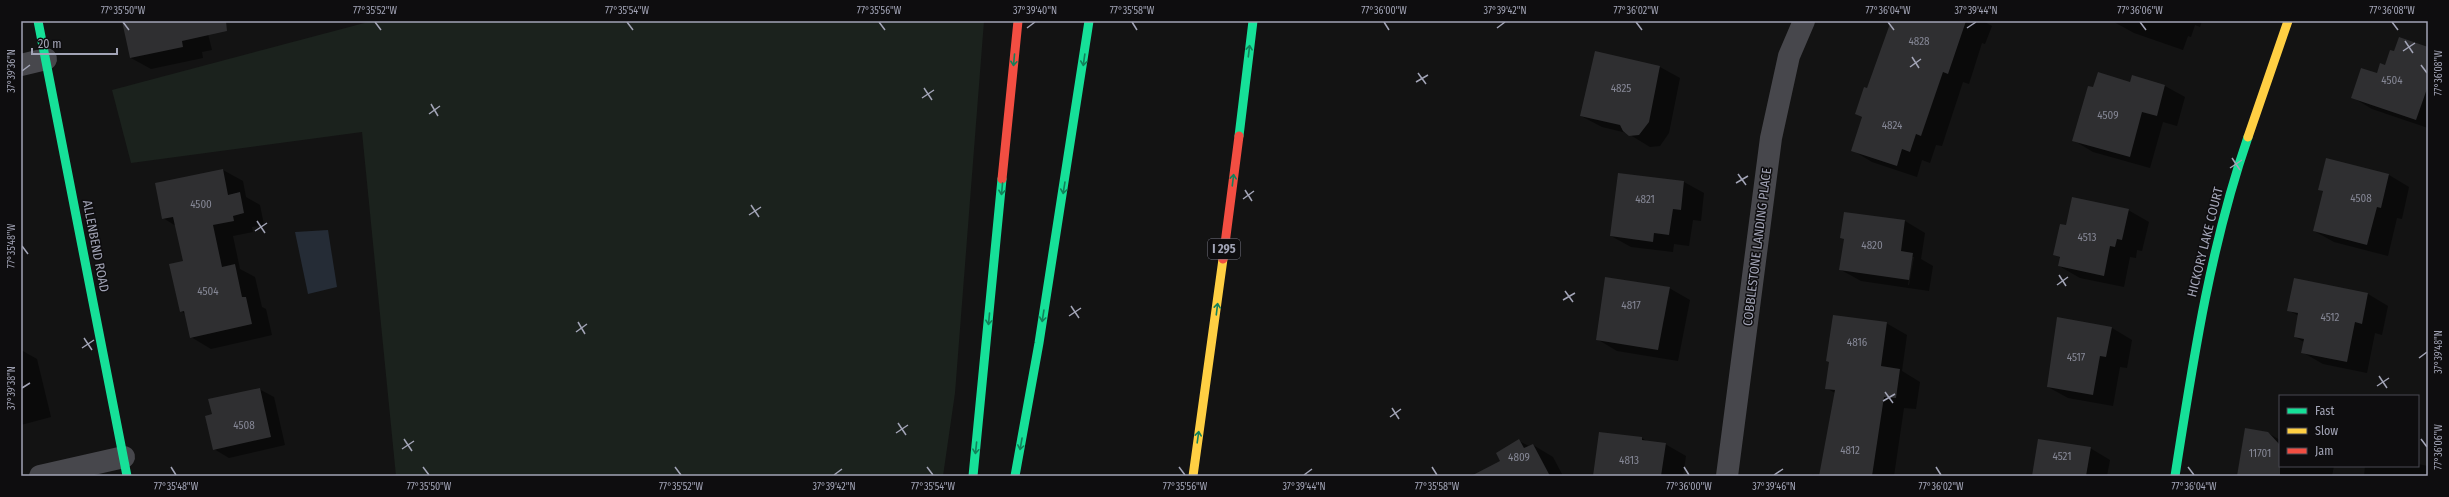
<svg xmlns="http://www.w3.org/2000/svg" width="2449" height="497" viewBox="0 0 2449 497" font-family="'Fira Sans Condensed',sans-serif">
  <rect width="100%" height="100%" fill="#131313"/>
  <polygon fill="#1b221d" points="372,21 984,21 955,393 943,476 396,476 362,132 131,163 112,90"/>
  <polygon fill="#252c36" points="328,230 337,287 308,294 295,232"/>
  <g fill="#0007" fill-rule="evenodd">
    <polygon points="123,21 195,21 207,30 212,50 202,52 203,58 151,69 131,58"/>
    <polygon points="1896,21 1983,21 1992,26 1985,44 1982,43 1969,84 1963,82 1942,146 1936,145 1930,163 1922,160 1917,177 1872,162 1852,150 1863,118 1856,114"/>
    <polygon points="2202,21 2200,27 2195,25 2191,37 2188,36 2183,50 2134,33 2114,22"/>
    <polygon points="2428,48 2428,128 2372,109 2352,97 2385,66 2395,52"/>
    <polygon points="1660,67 1680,78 1669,133 1660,146 1650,147 1627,133 1602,127 1581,116"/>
    <polygon points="2133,76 2165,86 2185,97 2177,126 2163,122 2150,168 2093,152 2073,140 2093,88 2131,83"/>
    <polygon points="2326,159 2389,175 2409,187 2402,219 2397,218 2388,256 2334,242 2314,231 2324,192 2319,189"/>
    <polygon points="223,170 243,181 246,197 260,205 264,225 252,227 253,232 233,236 240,269 255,277 262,307 266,309 272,335 211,349 191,337 185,314 181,311 184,262 176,226 163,218"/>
    <polygon points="1619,174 1684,182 1704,193 1701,221 1693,220 1689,246 1674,244 1673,252 1631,247 1611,236"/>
    <polygon points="2128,210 2149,222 2142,251 2137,250 2136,258 2130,257 2124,287 2080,278 2059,266 2061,258 2054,255 2067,226"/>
    <path d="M1905,221L1925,233L1921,259L1933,266L1929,291L1861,281L1841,270ZM1912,257H1914L1909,285H1908Z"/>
    <polygon points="2295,280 2368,294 2388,306 2382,335 2375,333 2367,373 2323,364 2302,352 2304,342 2295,337 2299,316 2288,310"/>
    <polygon points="1669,288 1690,300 1678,361 1617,351 1597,339"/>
    <polygon points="1886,323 1907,335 1902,371 1920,382 1916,409 1904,408 1894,476 1812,476 1812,474 1820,475 1835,393 1826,388"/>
    <polygon points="2112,328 2132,340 2127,368 2120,367 2113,406 2068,398 2048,387"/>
    <polygon points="21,350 37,359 51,417 21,425"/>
    <polygon points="259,389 274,397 285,445 229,458 214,449 213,415"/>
    <polygon points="1600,433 1642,438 1648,442 1665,444 1686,456 1683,476 1594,476"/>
    <polygon points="2268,433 2280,440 2280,466 2334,466 2332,476 2238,476"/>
    <polygon points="1519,441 1529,446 1533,445 1553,457 1563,476 1476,476 1501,461"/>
    <polygon points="2090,448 2110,460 2107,476 2033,476"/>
    <polygon points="2418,464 2428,466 2428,476 2364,476 2365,466 2418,466"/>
  </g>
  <g fill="#2f2f31">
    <polygon points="122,21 226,21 227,31 182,41 183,47 130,58"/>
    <polygon points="1891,21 1966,21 1948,74 1943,72 1921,136 1916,134 1910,152 1902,149 1897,166 1851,151 1862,117 1855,114 1864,87 1867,88"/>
    <polygon points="2399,37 2428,47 2428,86 2416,120 2351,98 2361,68 2377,73 2380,63 2385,65 2390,50 2394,51"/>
    <polygon points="1595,51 1660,66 1649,122 1639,135 1629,136 1623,131 1620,125 1580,116"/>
    <polygon points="2098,72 2130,82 2132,75 2165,85 2157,116 2142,112 2130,157 2072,141 2088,86 2093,87"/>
    <polygon points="2326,158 2389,174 2381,208 2377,207 2367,245 2313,231 2323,191 2318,190"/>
    <polygon points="223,169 228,195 240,192 244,213 233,216 234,221 213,225 222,267 235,264 242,297 246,297 252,324 190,338 184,311 180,312 169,264 183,261 175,226 173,217 162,219 155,183"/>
    <polygon points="1618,173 1684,181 1681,210 1673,209 1669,235 1654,233 1653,242 1610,236"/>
    <polygon points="2072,197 2129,209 2122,240 2117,239 2115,247 2110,246 2104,276 2058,266 2060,257 2053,255 2060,224 2066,225"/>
    <polygon points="1844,212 1905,220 1901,251 1913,253 1909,280 1839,270 1844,239 1840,238"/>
    <polygon points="1605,277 1670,287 1658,350 1596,340"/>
    <polygon points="2294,278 2368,293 2362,324 2355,322 2347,362 2301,353 2304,339 2294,337 2298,313 2287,311"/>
    <polygon points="1833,315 1887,322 1881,366 1900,369 1896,398 1884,397 1872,476 1819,476 1835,390 1825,389 1829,362 1826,361"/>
    <polygon points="2057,317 2112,327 2106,357 2100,356 2093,395 2047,387"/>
    <polygon points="260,388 271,437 213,450 205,416 212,414 208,399"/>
    <polygon points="2245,428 2268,432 2280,445 2280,476 2237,476"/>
    <polygon points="1599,432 1642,437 1642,440 1666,443 1661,476 1593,476"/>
    <polygon points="1519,439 1524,448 1533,444 1550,476 1471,476 1500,461 1496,453"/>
    <polygon points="2038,439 2091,447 2086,476 2032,476"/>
  </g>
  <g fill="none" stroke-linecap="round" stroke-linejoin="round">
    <g stroke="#47474c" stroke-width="22">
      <polyline points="21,65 46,59"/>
      <polyline points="40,476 124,457"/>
      <polyline points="1727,476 1771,138 1789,56 1804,21"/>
    </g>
    <g stroke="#16e098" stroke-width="9">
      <polyline points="38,21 127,476"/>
      <polyline points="1239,136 1253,21"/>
      <polyline points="973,476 1002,179"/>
      <polyline points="1015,476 1039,343 1089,21"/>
      <path d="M2175,476C2193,361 2210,247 2248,137"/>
    </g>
    <g stroke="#ffcf43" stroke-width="9">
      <polyline points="2248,137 2288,21"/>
      <polyline points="1193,476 1223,259"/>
    </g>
    <g stroke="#f24e42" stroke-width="9">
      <polyline points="1002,179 1018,21"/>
      <polyline points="1223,259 1239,136"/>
    </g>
  </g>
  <defs><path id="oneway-shaft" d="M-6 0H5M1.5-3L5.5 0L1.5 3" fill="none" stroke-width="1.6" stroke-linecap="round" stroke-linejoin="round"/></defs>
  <g stroke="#12815a">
    <use href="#oneway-shaft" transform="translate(1249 51) rotate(-83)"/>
    <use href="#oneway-shaft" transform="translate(1014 60) rotate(95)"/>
    <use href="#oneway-shaft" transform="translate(1084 60) rotate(98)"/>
    <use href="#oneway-shaft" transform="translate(1233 180) rotate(-83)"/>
    <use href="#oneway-shaft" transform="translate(1064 188) rotate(99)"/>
    <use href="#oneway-shaft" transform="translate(1002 189) rotate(95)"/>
    <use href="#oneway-shaft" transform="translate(1217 309) rotate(-83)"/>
    <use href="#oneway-shaft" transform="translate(1043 316) rotate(99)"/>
    <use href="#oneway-shaft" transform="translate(989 319) rotate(95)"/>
    <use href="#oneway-shaft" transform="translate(1198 437) rotate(-82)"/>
    <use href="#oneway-shaft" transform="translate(1021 444) rotate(100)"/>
    <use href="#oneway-shaft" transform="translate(976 448) rotate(96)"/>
  </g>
  <path fill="none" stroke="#a2a4b6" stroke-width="1.5" d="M123,22L129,30M375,22L381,30M627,22L633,30M879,22L885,30M1132,22L1137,30M1384,22L1389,30M1636,22L1642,30M1888,22L1894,30M2140,22L2146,30M2392,22L2398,30M1027,28L1035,22M1497,28L1505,22M1967,28L1976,22M2405,41L2413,53M2403,51L2415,43M1912,57L1919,68M2421,65L2427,73M1910,67L1921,59M22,71L30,65M1418,73L1426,84M1416,82L1428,75M924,88L932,100M922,98L934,90M431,104L438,116M429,114L440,106M2232,158L2240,170M2230,168L2242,160M1738,174L1746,185M1736,183L1748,176M1245,190L1252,201M1243,199L1254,191M751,205L759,217M749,215L761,207M257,221L265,233M255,231L267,223M22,246L28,254M2059,275L2066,286M2057,285L2068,277M1565,291L1573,302M1563,300L1575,293M1071,306L1079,318M1069,316L1081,308M578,322L585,334M576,332L587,324M84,338L92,350M82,348L94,340M2419,358L2427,352M2379,376L2387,388M2377,386L2389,378M22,388L30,383M1885,392L1893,403M1883,401L1895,394M1392,408L1399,419M1390,417L1401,409M898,423L906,435M896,433L908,425M404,439L412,451M2421,439L2427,447M402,449L414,441M171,467L176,475M423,467L429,475M675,467L681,475M927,467L933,475M1179,467L1185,475M1432,467L1437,475M1684,467L1689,475M1936,467L1941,475M2188,467L2194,475M834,475L842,469M1304,475L1312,469M1774,475L1783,469"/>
  <g text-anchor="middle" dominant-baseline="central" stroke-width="3" stroke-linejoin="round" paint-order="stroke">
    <g font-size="11" fill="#858795">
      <text x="1919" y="41">4828</text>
      <text x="2392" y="80">4504</text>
      <text x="1621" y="88">4825</text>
      <text x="2108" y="115">4509</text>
      <text x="1892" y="125">4824</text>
      <text x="2361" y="198">4508</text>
      <text x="1645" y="199">4821</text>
      <text x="201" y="204">4500</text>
      <text x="2087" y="237">4513</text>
      <text x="1872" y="245">4820</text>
      <text x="208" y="291">4504</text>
      <text x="1631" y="305">4817</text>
      <text x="2330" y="317">4512</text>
      <text x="1857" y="342">4816</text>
      <text x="2076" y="357">4517</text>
      <text x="244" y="425">4508</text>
      <text x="1850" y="450">4812</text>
      <text x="2260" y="453">11701</text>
      <text x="2062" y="456">4521</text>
      <text x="1519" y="457">4809</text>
      <text x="1629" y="460">4813</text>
    </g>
    <rect fill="#0e0d0f" stroke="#767784" stroke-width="1" x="1208" y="239" width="32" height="20" rx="3"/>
    <g font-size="12" font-weight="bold" fill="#a2a4b6">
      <text x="1224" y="249">I 295</text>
    </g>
    <g font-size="13" fill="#a2a4b6" stroke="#0e0d0f">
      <text transform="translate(2205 242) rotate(-76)">HICKORY LAKE COURT</text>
      <text transform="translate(96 246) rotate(79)">ALLENBEND ROAD</text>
      <text transform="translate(1757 247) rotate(-83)">COBBLESTONE LANDING PLACE</text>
    </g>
  </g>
  <rect width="2449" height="497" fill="none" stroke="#0e0d0f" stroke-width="44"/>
  <rect x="2279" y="395" width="140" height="72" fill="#0e0d0f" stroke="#494952"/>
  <rect x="2287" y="408" width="20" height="6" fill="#16e098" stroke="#494952"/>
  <text x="2315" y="415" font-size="12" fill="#a2a4b6">Fast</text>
  <rect x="2287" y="428" width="20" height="6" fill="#ffcf43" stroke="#494952"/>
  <text x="2315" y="435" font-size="12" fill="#a2a4b6">Slow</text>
  <rect x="2287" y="448" width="20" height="6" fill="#f24e42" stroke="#494952"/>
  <text x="2315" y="455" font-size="12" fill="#a2a4b6">Jam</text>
  <path d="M32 48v6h85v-6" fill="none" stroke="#a2a4b6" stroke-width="2"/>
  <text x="38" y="48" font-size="12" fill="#a2a4b6" stroke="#0e0d0f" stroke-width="3" paint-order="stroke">20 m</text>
  <rect x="22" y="22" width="2405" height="453" fill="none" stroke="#a2a4b6" stroke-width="1.5"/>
  <g font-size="10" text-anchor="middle" fill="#a2a4b6">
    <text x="123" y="14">77°35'50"W</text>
    <text x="375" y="14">77°35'52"W</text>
    <text x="627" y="14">77°35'54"W</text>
    <text x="879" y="14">77°35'56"W</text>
    <text x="1035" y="14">37°39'40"N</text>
    <text x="1132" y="14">77°35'58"W</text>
    <text x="1384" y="14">77°36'00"W</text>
    <text x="1505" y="14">37°39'42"N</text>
    <text x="1636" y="14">77°36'02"W</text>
    <text x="1888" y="14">77°36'04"W</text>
    <text x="1976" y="14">37°39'44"N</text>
    <text x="2140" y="14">77°36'06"W</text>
    <text x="2392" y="14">77°36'08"W</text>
    <text transform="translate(11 71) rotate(-90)" y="4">37°39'36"N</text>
    <text transform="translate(2438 73) rotate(-90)" y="4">77°36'08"W</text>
    <text transform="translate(11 246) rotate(-90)" y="4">77°35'48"W</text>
    <text transform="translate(2438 352) rotate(-90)" y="4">37°39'48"N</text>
    <text transform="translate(11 388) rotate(-90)" y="4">37°39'38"N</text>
    <text transform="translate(2438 447) rotate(-90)" y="4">77°36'06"W</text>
    <text x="176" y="490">77°35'48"W</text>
    <text x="429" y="490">77°35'50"W</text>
    <text x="681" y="490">77°35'52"W</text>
    <text x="834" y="490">37°39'42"N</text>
    <text x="933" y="490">77°35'54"W</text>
    <text x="1185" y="490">77°35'56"W</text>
    <text x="1304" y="490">37°39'44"N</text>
    <text x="1437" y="490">77°35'58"W</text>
    <text x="1689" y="490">77°36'00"W</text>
    <text x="1774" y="490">37°39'46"N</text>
    <text x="1941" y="490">77°36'02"W</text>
    <text x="2194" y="490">77°36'04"W</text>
  </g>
</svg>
